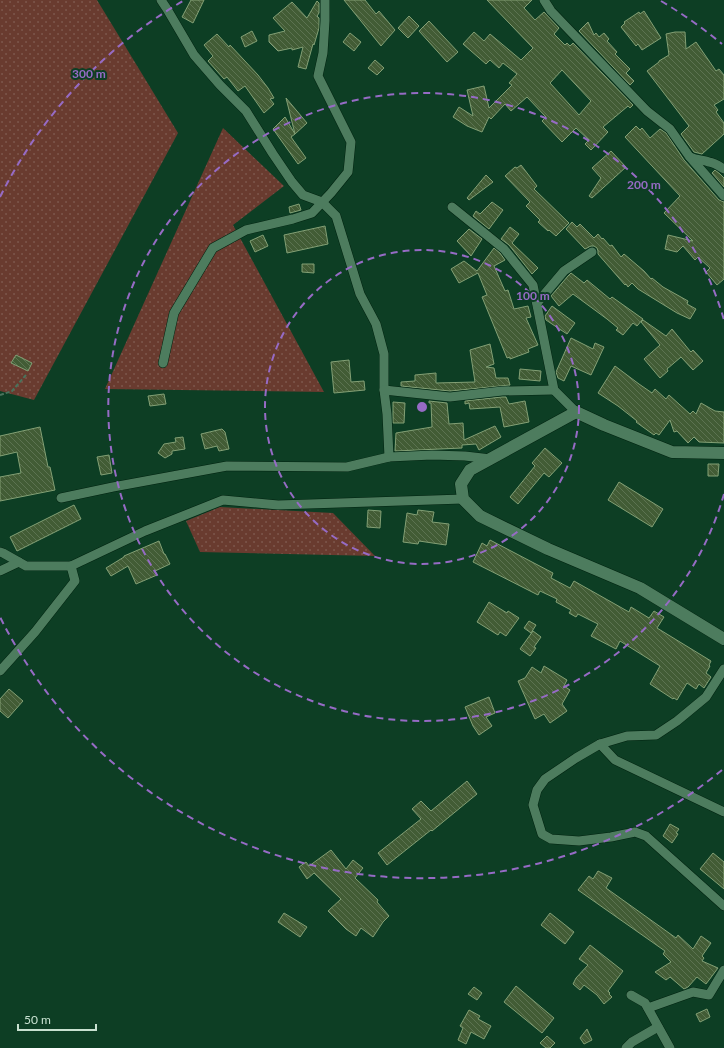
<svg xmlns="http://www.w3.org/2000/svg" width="724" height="1048" viewBox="0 0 724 1048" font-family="Lato,sans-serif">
  <defs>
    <pattern id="grass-dots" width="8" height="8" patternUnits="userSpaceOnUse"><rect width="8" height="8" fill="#693b2f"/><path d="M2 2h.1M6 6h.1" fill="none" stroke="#7d574c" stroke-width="1.8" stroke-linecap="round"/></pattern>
    <pattern id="building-back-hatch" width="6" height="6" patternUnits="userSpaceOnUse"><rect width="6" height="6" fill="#425c35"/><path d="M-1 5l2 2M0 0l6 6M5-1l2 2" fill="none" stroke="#5c7351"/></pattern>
  </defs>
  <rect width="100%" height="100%" fill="#0d3e24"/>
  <g fill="url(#grass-dots)">
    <polygon points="0,0 97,0 178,133 34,400 0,391"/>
    <polygon points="223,128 284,186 233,225 324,392 105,389"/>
    <polygon points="220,507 333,513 375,556 200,552 186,521"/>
  </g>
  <g fill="url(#building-back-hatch)" stroke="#83a075" fill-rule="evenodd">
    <polygon points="191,0 204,0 193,23 182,17"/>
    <polygon points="344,0 365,0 376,14 379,11 395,30 381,46"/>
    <path d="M487,0H532L524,8L535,20L544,12L559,28L554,34L565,45L567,43L570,46L573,43L633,105L630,108L628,106L603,127L608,132L591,150L585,144L589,140L576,128L562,142L542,121L546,117L527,97L511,111L505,104L491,119L489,117L482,132L467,126L453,117L459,107L473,116L467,90L484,86L489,108L512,85L509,83L517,74L503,63L499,68L490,60L486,64L463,44L474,32L484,41L490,34L521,60L533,48ZM562,70L591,101L579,115L550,83Z"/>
    <polygon points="317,1 319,3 319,13 317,16 319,18 319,28 314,45 313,44 306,69 298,67 303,47 292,50 292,48 278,51 269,42 269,35 285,31 273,18 292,2 307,18"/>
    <polygon points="644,11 661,38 642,50 638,44 636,46 621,27 625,23 624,22 639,12 640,14"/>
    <polygon points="409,16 419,26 408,38 398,28"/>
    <polygon points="429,21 458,52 447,62 419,31"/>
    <polygon points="588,22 594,35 596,33 599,37 604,33 609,39 607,41 617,52 615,54 630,69 626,73 634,81 630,85 580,32 579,31"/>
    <polygon points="252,31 257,41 245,47 241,37"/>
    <polygon points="675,32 685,32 686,49 696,42 716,71 719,69 724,75 724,99 714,105 718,110 716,112 724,123 724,134 702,154 694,152 681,134 689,126 647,71 659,62 659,61 669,55 666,34"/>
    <polygon points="350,33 361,42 354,51 343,42"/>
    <polygon points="217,34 229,47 230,45 258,75 268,88 274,98 270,99 274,104 264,113 245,86 238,91 227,77 224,79 208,61 213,56 204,45"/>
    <polygon points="375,60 384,68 377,75 368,68"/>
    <polygon points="286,98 307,123 295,134"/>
    <polygon points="285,117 295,134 291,137 306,158 298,164 273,129"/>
    <polygon points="636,126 640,130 642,128 650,138 660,129 666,133 684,160 719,200 724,202 724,279 717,285 706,272 710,268 698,257 695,260 683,246 677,252 665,249 668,235 693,241 664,213 680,196 625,137"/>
    <polygon points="611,151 626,167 592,198 589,196 601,178 592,168"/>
    <polygon points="521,165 537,186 534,189 569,223 556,236 549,230 548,231 538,222 540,220 526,206 530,202 505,176 515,167 517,168"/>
    <polygon points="715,170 720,174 724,178 724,187 712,173"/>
    <polygon points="486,175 493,182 469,200 467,198"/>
    <polygon points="492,202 503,210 489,229 473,216 476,211 480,214"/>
    <polygon points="299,204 301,210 290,213 289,207"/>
    <polygon points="572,222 577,227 580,224 594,238 598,234 602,239 603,238 610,246 612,245 621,257 624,254 644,271 651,279 652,278 663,287 688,301 687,304 696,309 690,319 677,313 638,289 632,283 628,287 626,284 625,285 598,254 598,251 597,248 594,246 591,246 585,249 566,229"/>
    <polygon points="325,226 328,244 287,253 284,235"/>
    <polygon points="510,227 519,234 512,243 538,268 532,274 509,245 501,239"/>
    <polygon points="469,229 482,239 471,256 457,241"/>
    <polygon points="263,235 268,246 255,252 250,241"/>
    <polygon points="494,248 500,253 505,260 494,266 505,291 508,290 514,309 528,306 531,317 526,318 538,345 528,349 529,352 510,359 510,357 507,358 482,297 487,295 478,273 459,283 451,269 464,261 477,271"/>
    <polygon points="302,264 314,264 314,273 302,272"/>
    <polygon points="571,273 584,283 587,280 610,299 612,297 643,319 637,326 633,323 623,335 616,330 618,328 607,319 573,294 559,306 551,296 568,276"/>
    <polygon points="552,306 575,323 567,334 546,320 545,316"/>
    <polygon points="643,320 666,336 672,329 690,351 691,352 693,350 703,361 693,370 681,357 667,369 668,371 660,378 644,359 660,345 641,322"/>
    <polygon points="571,338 593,349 595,343 604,347 591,375 571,366 564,381 558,378 556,372"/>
    <polygon points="490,344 494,364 486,367 494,368 496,378 508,378 510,385 450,391 401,386 401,382 415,381 415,375 436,373 436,383 475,382 470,350"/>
    <polygon points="16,355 32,363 28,371 11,363"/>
    <polygon points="349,360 351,382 364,381 365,390 334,393 331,362"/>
    <polygon points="615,366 639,384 652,393 655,389 666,399 669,395 690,414 693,411 696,414 701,403 715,411 724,412 724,443 699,442 694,437 688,443 677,431 674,432 670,420 659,435 656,433 654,435 636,422 637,421 618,406 598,393"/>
    <polygon points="520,369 541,371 540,381 519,379"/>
    <polygon points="164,394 166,404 150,406 148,396"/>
    <polygon points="502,397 506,397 509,404 525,401 529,422 504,427 500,407 470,409 469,403 465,404 465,401"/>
    <polygon points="429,401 447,403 449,424 463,423 464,440 495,426 501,437 479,450 476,444 462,445 462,448 395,451 396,433 432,427 431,403 429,403"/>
    <polygon points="393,402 405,403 404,423 393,423"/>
    <polygon points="40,427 48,467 50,467 55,490 0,501 0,477 21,473 17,452 0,456 0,436"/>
    <polygon points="222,429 225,432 229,449 219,451 217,446 205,449 201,434"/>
    <polygon points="183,437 185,449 172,451 172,454 165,458 158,453 164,444 176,442 175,438"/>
    <polygon points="545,448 562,463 549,477 544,473 518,504 510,497 535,466 532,463"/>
    <polygon points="109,455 112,473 101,475 97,457"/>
    <polygon points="708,464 719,464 718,476 708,476"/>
    <polygon points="619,482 663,509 652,527 608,500"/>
    <polygon points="74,505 81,519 17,551 10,537"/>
    <polygon points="368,510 381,511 380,528 367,527"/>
    <polygon points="418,510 434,512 432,522 449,524 446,545 419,541 418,544 403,542 407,513 417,515"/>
    <polygon points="490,540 553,573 551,578 570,588 574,581 629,612 631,607 649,618 654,611 664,617 657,628 711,661 709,665 710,666 706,673 711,677 704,688 699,684 696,689 687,683 677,700 674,698 673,699 650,684 660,666 620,641 616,649 591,636 598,624 578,614 576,617 569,613 571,610 556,602 557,599 540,591 538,595 473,562 482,543 487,546"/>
    <polygon points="159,541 164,554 165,554 170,564 155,571 157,575 136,584 128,566 111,576 106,568 124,557 124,556"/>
    <polygon points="489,602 507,613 508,611 519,618 506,636 500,632 498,635 477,622"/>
    <polygon points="529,621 536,625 531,633 524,628"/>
    <polygon points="533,631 541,637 534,647 536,648 530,656 520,649"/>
    <polygon points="544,666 567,680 564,686 570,690 562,704 567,711 550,723 544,714 535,719 518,681 525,678 532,667 541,673"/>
    <polygon points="9,689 23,701 8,718 0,711 0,699"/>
    <polygon points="489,697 495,713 486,717 492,726 479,735 473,726 465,707"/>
    <polygon points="467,781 477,794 432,831 431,830 387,865 378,853 421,819 412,809 421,801 431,811"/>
    <polygon points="670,824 679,829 676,833 678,834 672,843 663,836"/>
    <polygon points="331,850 346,869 353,860 363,868 355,878 378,900 377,902 389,916 383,922 373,937 361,928 356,936 346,929 328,911 341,899 314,873 307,879 299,867 306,862 309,866"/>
    <polygon points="713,853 724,862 724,889 700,869"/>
    <polygon points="598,871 612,878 606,888 676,938 678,935 693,949 701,936 711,943 702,956 704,958 702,961 718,968 706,984 697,977 688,987 684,989 670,977 666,980 655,972 671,962 663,954 665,951 578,890 589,876 593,879"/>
    <polygon points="284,913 307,927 300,937 278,922"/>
    <polygon points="550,913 574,932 565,944 541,925"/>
    <polygon points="590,945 623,971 608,991 610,993 609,994 612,997 604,1004 597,995 584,985 580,990 573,984 576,978 588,965 579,959"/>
    <polygon points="516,986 554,1018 542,1033 504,1002"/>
    <polygon points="474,987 482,993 477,1000 468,994"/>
    <polygon points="707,1009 710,1017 700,1022 696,1014"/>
    <polygon points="469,1010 480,1016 478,1019 491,1026 484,1039 471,1032 466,1044 458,1040 463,1028 460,1026"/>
    <polygon points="587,1029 592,1040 584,1044 580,1038"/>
    <polygon points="547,1036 555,1043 550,1048 546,1048 540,1043"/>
  </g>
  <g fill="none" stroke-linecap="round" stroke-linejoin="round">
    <defs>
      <g id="minor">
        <polyline points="161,0 167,9 194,55 220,85 246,111 273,154 292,182 303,195 322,202 336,216 360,294 376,324 384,354 384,390 387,414 389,457"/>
        <polyline points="544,0 551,11 647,111 670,129 689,156 724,196"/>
        <path d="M690,157C698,161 702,159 709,162C715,163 719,166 724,169"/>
        <polyline points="452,207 504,249 533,285 554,390 576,412"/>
        <polyline points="537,303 564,271 592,252"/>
        <polyline points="163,363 174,313 213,248 246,230 293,219 312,213 331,193 348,172 351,142 318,76 323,53 325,21 325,0"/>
        <polyline points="384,390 450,397 502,391 554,390"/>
        <polyline points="61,498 113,487 227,466 347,467 389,457 432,455 465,456 491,459"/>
        <polyline points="0,552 3,553 26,566 71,566"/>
        <polyline points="0,571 19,562"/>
        <polyline points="724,669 706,697 677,721 656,735 627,736 600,744 576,758 545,779 537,790 533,805 542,834 551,839 579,841 611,837 635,832 646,836 724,906"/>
        <polyline points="0,671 35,632 75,581 71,566 145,531 223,500 278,505 463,499"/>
        <polyline points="600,744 615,760 724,812"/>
        <polyline points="631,995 645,1003 670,1048"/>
        <polyline points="648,1008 693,992 709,995 724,970"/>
        <polyline points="626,1048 632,1042 658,1027"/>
      </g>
      <polyline id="tertiary" points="724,453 672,452 604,425 576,412 470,470 461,484 463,499 480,516 548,549 640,588 724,639"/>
    </defs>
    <use href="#minor" stroke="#002310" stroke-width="10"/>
    <use href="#tertiary" stroke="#002310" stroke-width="13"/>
    <polyline stroke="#4a735c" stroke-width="2" stroke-dasharray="4 2" stroke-linecap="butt" points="0,395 12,391 26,375"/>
    <use href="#minor" stroke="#4d7c5e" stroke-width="9"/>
    <use href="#tertiary" stroke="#4d7c5e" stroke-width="12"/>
  </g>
  <g fill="none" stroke="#966bc5" stroke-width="2" stroke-dasharray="7 5">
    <circle cx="422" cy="407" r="157"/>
    <path d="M724 494A314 314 0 1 1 724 320"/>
    <path d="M722 770A471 471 0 0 1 0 617M0 197A471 471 0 0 1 183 1M661 1A471 471 0 0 1 722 44"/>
  </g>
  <circle cx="422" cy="407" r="6" fill="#966bc5" stroke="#0d3e24" stroke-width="2"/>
  <g font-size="12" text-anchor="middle" font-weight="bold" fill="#966bc5" stroke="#0d3e24" stroke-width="4" stroke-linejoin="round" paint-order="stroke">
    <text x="89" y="78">300 m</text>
    <text x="644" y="189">200 m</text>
    <text x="533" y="300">100 m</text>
  </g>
  <path d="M18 1024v6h78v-6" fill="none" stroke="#c8e1d0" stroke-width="2"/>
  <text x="24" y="1024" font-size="12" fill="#c8e1d0" stroke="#0d3e24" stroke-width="3" paint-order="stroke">50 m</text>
</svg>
